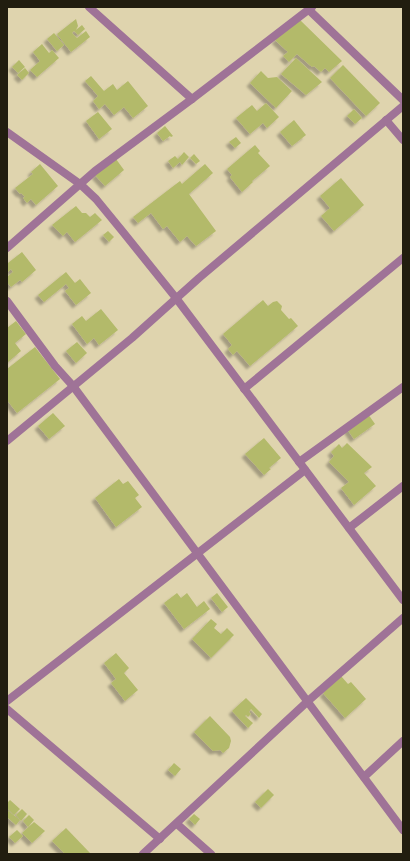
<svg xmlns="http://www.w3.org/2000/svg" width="410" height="861" viewBox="0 0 410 861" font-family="'Alegreya Sans',sans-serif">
  <defs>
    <filter id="shadow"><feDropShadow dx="-3.5" dy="3.5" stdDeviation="1" flood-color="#0004"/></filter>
  </defs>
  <rect width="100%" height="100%" fill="#dfd4ae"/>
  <g fill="#b3ba6a" filter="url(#shadow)">
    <polygon points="76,19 78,26 76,30 82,25 85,29 78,35 74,31 72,33 77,38 86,31 90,37 71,52 57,34"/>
    <polygon points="299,19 342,61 329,72 325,68 321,72 314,66 312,67 297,54 289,62 283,56 288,52 275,40"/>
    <polygon points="54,33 64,45 57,51 47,39"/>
    <polygon points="42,44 49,53 52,50 59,58 37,77 30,70 40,61 33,52"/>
    <polygon points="296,58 322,82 306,95 281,74"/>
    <polygon points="19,60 25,67 18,73 12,67"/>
    <polygon points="343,65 380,103 366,116 330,78"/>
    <polygon points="25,68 29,73 22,80 17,75"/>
    <polygon points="261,71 268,78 277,77 292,91 276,108 250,83"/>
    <polygon points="91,76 104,91 113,84 117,90 128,81 148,106 133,118 124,107 114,115 105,104 99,109 93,101 98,96 85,81"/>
    <polygon points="266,103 279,117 267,128 263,123 250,134 236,118 252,105 257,111"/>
    <polygon points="354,109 362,118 355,124 347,116"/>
    <polygon points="98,112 112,129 99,139 86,121"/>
    <polygon points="294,120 306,135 292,146 280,132"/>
    <polygon points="165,126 173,136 171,137 170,136 163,141 157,133"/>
    <polygon points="236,137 241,143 235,148 229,142"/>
    <polygon points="255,145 260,151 258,153 270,166 252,181 253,182 242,192 230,177 232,175 227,169"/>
    <polygon points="184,152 189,157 182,165 180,162 173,168 168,161 175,156 178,159"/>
    <polygon points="194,154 200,161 196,164 190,158"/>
    <polygon points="116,159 124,170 105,186 95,175"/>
    <polygon points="40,164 58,186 36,205 31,199 27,203 23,198 25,197 21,193 20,194 15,188 33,174 31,172"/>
    <polygon points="205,164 213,173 189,194 216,231 196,246 187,236 180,242 167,226 163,229 151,213 138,223 133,217 180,181 182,184"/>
    <polygon points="341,178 364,205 334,231 321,216 330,208 320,196"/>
    <polygon points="76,206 82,213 86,213 90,217 95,213 102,220 75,242 67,232 63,236 52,225"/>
    <polygon points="108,231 114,237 109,242 103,235"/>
    <polygon points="22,252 36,270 22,282 20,280 11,287 7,282 7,277 13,272 11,269 7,273 7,262 8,263"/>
    <polygon points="66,272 75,283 80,279 91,293 76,305 65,291 69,288 66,284 44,302 38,295"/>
    <polygon points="263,300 268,306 273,302 277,301 282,306 281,310 289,319 291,318 298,326 250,366 237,351 233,355 228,349 232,345 223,334"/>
    <polygon points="101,309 118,330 99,345 94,338 87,344 72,324 82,316 86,321"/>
    <polygon points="16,321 26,334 15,343 21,351 7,363 7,328"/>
    <polygon points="77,342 87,353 76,363 66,351"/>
    <polygon points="35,347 60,379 17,413 7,400 7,369"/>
    <polygon points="53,413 65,426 49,439 38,426"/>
    <polygon points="368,414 375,424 354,439 347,429"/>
    <polygon points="264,438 281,458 269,468 271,469 264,475 245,454"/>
    <polygon points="347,443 372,467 364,473 376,486 354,505 341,488 349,482 329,462 334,456 331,452 339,444 342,448"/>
    <polygon points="119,479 123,484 128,481 139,495 135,498 142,507 116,527 95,498"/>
    <polygon points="177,593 181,598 187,593 197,607 204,601 210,609 184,629 164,603"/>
    <polygon points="217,593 228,607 222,612 211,598"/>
    <polygon points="211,619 217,624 214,628 221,634 227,628 234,635 211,658 192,639"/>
    <polygon points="116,653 129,668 124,673 138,690 125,701 111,683 116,679 104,663"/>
    <polygon points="341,676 348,684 351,682 366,699 345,718 323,693"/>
    <polygon points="246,698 262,714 259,718 251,709 249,712 251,714 248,717 246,715 245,716 253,723 248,728 232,711"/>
    <polygon points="210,716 230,737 231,741 229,748 223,753 220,750 213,751 194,732"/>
    <polygon points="174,763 181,769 175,776 168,770"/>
    <polygon points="268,789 274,795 261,808 255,802"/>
    <polygon points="7,800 8,802 10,800 20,809 14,815 7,808"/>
    <polygon points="22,809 27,814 21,821 16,815"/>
    <polygon points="7,810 20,820 16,825 7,817"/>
    <polygon points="194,814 200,819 195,825 189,819"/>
    <polygon points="29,815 34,820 28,827 23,821"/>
    <polygon points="34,822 45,831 32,843 22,833"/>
    <polygon points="66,828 91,854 65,854 52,841"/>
    <polygon points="17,830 23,836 15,843 9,837"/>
  </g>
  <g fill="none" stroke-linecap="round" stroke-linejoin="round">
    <g stroke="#9f7397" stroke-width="8">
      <polyline points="89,7 192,99"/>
      <polyline points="309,10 403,100"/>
      <polyline points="386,120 403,140"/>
      <polyline points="7,132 80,184 96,199 123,232 176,298 403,600"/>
      <polyline points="7,248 95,171 192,99 312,7"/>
      <polyline points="7,301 55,366 73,386 403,830"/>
      <polyline points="244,389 403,258"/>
      <polyline points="7,441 132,338 199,278 403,106"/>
      <polyline points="299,462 403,387"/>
      <polyline points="349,528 403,486"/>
      <polyline points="7,701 305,470"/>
      <polyline points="7,709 160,839"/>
      <polyline points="364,777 403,741"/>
      <polyline points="177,824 211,854"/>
      <polyline points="143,854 308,701 403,618"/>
    </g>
  </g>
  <rect width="410" height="861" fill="none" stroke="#211d0f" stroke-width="16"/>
</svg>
